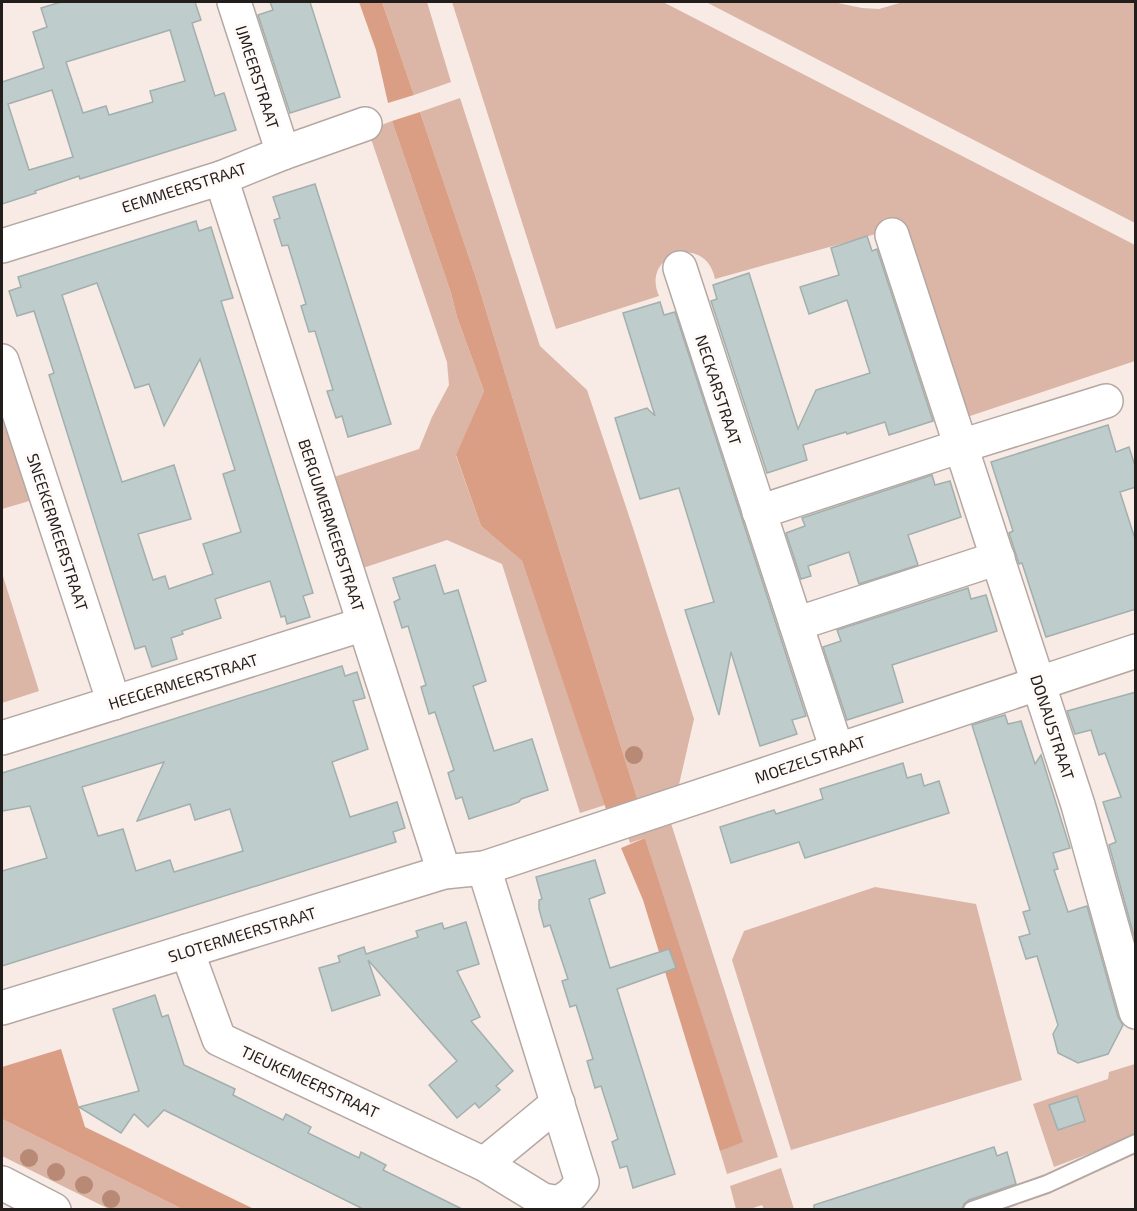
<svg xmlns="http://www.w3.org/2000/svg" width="1137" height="1211" viewBox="0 0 1137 1211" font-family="'Exo 2',sans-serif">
  <rect width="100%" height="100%" fill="#f8eae5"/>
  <g fill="#dbb5a5">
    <polygon points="382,2 427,2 451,82 414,95"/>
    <path d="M452,2H663L1135,245V361L967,417L906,224L883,232L715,279C706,232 640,254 659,296L556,329Z"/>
    <polygon points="706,2 833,2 862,8 879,9 903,2 1135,2 1135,223"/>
    <polygon points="460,98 540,346 587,390 634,531 694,719 678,789 638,801 539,485 477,281 420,112"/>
    <polygon points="392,121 451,293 457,317 484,391 456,456 481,526 522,561 605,805 580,813 502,564 447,540 363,568 334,477 419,449 432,417 449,385 447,362 368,130"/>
    <polygon points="2,388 36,499 2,509"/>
    <polygon points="2,573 39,691 2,703"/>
    <polygon points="668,814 778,1157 727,1174 720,1151 742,1141 645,838 630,843 626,830"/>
    <polygon points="875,887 976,904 1022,1080 791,1150 732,960 744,931"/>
    <polygon points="1135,1064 1135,1136 1054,1167 1033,1104 1108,1079 1109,1072"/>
    <polygon points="2,1119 182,1209 109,1209 2,1156"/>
    <polygon points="781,1168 794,1209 764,1209 762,1205 750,1209 736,1209 730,1186"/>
  </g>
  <g fill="#da9e85">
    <polygon points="359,2 382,2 414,95 388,103 376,50"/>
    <polygon points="420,112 477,281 539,485 638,801 607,812 522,561 481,526 456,455 484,391 457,317 451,293 392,121"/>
    <polygon points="645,838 743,1142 720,1151 643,900 621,848"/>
    <polygon points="61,1049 85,1127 254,1209 182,1209 2,1119 2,1067"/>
  </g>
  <g fill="#becdcb" stroke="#a1b0ae" stroke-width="1.5" fill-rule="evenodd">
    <path d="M61,2H195L201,20L192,23L215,96L224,93L236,130L80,179L79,176L35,191L36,193L2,204V82L44,68L33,32L47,27L41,8ZM170,30L185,81L150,91L153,102L109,115L106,106L83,113L66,62ZM52,90L73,157L29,170L8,104Z"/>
    <polygon points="270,2 310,2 340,97 290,113 258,15 273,10"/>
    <polygon points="315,184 391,424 348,437 342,416 336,418 327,391 333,390 326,367 315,331 309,332 301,306 306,304 299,281 288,245 282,246 274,220 280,218 273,197"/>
    <path d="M196,221L199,231L211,227L233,298L221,301L313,593L303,596L310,617L287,624L285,616L281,617L270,581L215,599L221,618L182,631L183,634L171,638L177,659L152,667L145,646L135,649L49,375L54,373L34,311L17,316L9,291L21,287L18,277ZM97,283L135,388L149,384L164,426L200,359L235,470L223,474L241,532L203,544L213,574L169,589L165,576L153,580L138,534L191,519L174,465L122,482L62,295Z"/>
    <polygon points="867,236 872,251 877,249 933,421 889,435 885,422 847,434 846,432 803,445 807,460 767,473 711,301 717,299 713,285 749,273 798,429 816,390 870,373 847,300 809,314 800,287 839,275 831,248"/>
    <polygon points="660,302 664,315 675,312 806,716 792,720 797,734 760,746 731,652 719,715 685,610 714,602 679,488 640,499 615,418 647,408 655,416 623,313"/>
    <polygon points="1108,425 1116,452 1129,447 1136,469 1136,487 1120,492 1136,542 1136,609 1046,637 1022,563 1019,564 1009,533 1013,531 991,462"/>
    <polygon points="932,475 935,485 950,481 961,517 908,535 918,565 859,584 849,552 808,566 811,576 801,579 786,533 805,526 802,518"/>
    <polygon points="435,565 444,594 458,590 486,681 473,686 494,751 532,739 548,790 521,799 519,802 511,805 469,819 462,797 456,799 448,773 454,770 435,712 429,714 421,687 426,685 408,626 402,628 394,602 400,599 393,578"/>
    <polygon points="968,588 971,599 986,595 997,631 892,665 903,702 847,720 823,647 841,641 837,630"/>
    <path d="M342,666L345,676L357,672L365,698L353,701L368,749L332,762L350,817L397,802L405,828L393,832L396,842L2,966V871L47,858L30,806L2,811V773ZM164,762L137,821L190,804L195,820L230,809L243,851L174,872L170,860L136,871L123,829L98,836L82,787Z"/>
    <polygon points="1136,692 1136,935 1134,936 1109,845 1116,842 1103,802 1121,797 1105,753 1099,755 1091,730 1075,734 1067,711"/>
    <polygon points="1005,715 1008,724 1021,721 1035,764 1041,755 1070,848 1053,853 1058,869 1054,870 1068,912 1087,906 1118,1017 1123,1025 1108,1054 1078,1063 1058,1053 1053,1034 1058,1025 1037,956 1026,959 1019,937 1030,934 1023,912 1030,910 972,725"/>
    <polygon points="903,763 907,778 921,774 924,786 939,781 949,813 805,858 799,842 731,863 720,827 774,810 776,814 823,799 820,789"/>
    <polygon points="595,860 605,893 589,899 610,968 669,949 676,968 617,989 675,1174 633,1188 627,1166 620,1168 612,1142 618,1139 601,1086 595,1088 587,1061 593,1059 576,1005 570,1007 562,981 568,979 550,925 544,927 539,909 539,900 542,899 536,877"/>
    <polygon points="466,922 479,964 457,971 480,1017 471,1021 513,1071 496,1086 500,1090 479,1108 475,1103 457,1118 429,1085 457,1061 368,960 380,995 332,1011 319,968 340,962 338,956 364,947 366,954 418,937 416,931 442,923 444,929"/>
    <polygon points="155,995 162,1017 168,1015 184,1065 235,1089 233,1095 283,1120 286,1114 311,1127 308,1133 359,1158 361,1152 386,1165 383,1170 462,1209 363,1209 164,1110 148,1127 134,1114 121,1133 79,1107 139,1091 113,1009"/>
    <polygon points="1077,1096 1085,1121 1058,1130 1049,1105"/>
    <polygon points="994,1147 997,1156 1007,1152 1016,1184 969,1200 964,1204 962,1209 814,1209 814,1205"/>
  </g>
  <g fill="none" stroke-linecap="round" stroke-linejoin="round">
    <defs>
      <polyline id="service" points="972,1210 1047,1184 1136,1143"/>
      <g id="minor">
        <polyline points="234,2 283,153"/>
        <polyline points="221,178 444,872"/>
        <polyline points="892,235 1078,805 1136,1012"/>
        <polyline points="2,246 221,178 283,153 365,124"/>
        <polyline points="680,268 837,750"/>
        <polyline points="2,361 114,703"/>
        <polyline points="759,512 961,446 1106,401"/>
        <polyline points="796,624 998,558"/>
        <polyline points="2,738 364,624"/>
        <polyline points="187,951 219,1039 484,1164 543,1200 559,1203 572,1194 582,1182 484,868"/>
        <polyline points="2,1008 444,872 484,868 1136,651"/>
        <polyline points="484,1164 558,1103"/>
        <polyline points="2,1183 54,1210"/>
      </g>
    </defs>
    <use href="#service" stroke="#b5a8a3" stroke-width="20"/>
    <use href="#minor" stroke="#b5a8a3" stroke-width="36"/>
    <use href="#service" stroke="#fff" stroke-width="16"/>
    <use href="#minor" stroke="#fff" stroke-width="33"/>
  </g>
  <g fill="#b88a75">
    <circle cx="634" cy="755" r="9"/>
    <circle cx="29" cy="1158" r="9"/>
    <circle cx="56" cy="1172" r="9"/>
    <circle cx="84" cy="1185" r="9"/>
    <circle cx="111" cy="1199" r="9"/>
  </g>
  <g text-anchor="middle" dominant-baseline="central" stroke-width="6" stroke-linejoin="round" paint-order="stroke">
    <g font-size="16" fill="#221e1c" stroke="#fffaf7">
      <text transform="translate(258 77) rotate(72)">IJMEERSTRAAT</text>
      <text transform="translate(184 187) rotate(-18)">EEMMEERSTRAAT</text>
      <text transform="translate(719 390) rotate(72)">NECKARSTRAAT</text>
      <text transform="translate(332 525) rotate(72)">BERGUMERMEERSTRAAT</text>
      <text transform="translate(58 532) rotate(72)">SNEEKERMEERSTRAAT</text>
      <text transform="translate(183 681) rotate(-17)">HEEGERMEERSTRAAT</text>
      <text transform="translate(1053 727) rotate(72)">DONAUSTRAAT</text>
      <text transform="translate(810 759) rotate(-19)">MOEZELSTRAAT</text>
      <text transform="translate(242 934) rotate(-17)">SLOTERMEERSTRAAT</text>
      <text transform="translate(310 1081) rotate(25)">TJEUKEMEERSTRAAT</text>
    </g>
  </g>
  <rect width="1137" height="1211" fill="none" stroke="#221e1c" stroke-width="6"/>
</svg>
